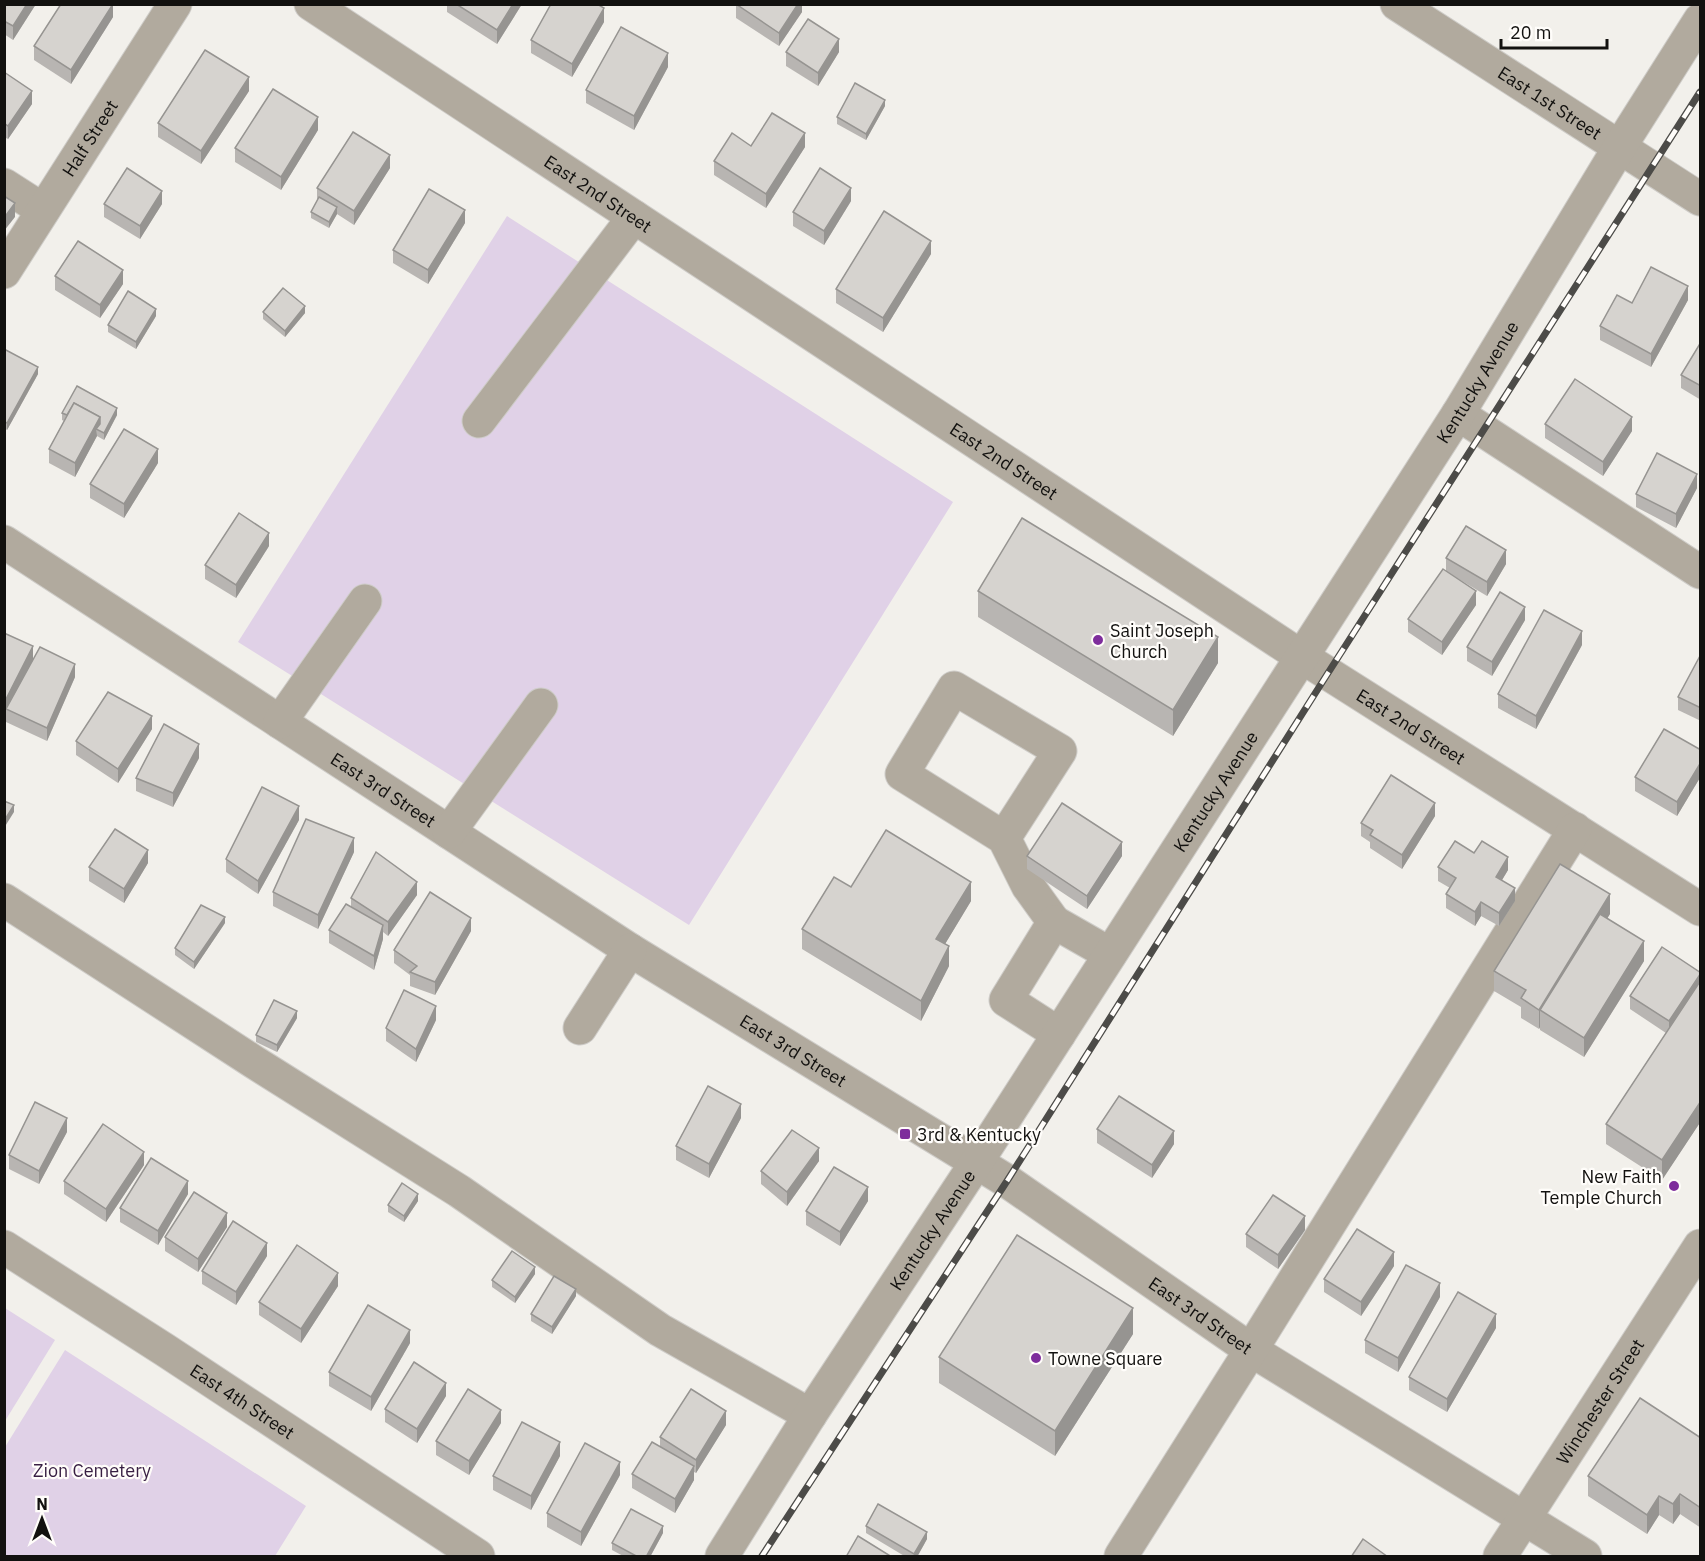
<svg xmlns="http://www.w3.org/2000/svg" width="1705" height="1561" viewBox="0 0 1705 1561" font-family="'IBM Plex Sans',sans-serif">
  <rect width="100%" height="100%" fill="#f2f0eb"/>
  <g fill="#e0d1e7">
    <polygon points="507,216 953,502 689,925 238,642"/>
    <polygon points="5,1308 55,1340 5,1421"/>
    <polygon points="65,1350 306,1506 275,1556 5,1556 5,1447"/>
  </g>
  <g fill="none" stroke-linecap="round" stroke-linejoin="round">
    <defs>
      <g id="minor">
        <path id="s1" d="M311,4L1302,657L1700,909"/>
        <path id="s2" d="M1397,4L1700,199"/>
        <polyline points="4,185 43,210"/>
        <path id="s3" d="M4,272L175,4"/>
        <polyline points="1458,414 1700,572"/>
        <polyline points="479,421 634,217"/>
        <path id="s4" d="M4,542L630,950L1007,1181L1251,1350L1585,1556"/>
        <polyline points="280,722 365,601"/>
        <polyline points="449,832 541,705"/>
        <polyline points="1004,838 902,774 954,688 1060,751 1004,838 1028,886 1054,922"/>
        <polyline points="4,900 254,1062 459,1191 660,1330 810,1415"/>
        <polyline points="580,1028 630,950"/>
        <polyline points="1059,1034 1006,1000 1054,922 1110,954"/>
        <path id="s5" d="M4,1247L165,1350L478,1556"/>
        <path id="s6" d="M722,1556L810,1415L976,1163L1458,414L1619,148L1700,20"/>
        <polyline points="1121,1556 1251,1350 1575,829"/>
        <path id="s7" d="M1500,1556L1700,1246"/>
      </g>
    </defs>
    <use href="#minor" stroke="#ceccc8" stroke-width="35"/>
    <use href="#minor" stroke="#b1aa9e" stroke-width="33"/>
    <defs>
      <polyline id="rail" points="762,1556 1007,1181 1328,673 1700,92"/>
    </defs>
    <use href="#rail" stroke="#4c4b48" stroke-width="7"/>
    <use href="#rail" stroke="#fffdfa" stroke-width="4.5" stroke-dasharray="14" stroke-linecap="butt"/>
  </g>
  <g fill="#b8b5b2">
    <polygon points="4,4 36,4 13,40 4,34"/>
    <polygon points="113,4 113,17 71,84 34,60 34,46"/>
    <polygon points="447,4 522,4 497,44 447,12"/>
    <polygon points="802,4 802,12 779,46 736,18 736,5"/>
    <polygon points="604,22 572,77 531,53 531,40"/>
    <polygon points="786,52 839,52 818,86 786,66"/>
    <polygon points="668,67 634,130 586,103 586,90"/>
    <polygon points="4,72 32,104 8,139 4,137"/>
    <polygon points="249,91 201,164 158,137 158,123"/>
    <polygon points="885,106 866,140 837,124 837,117"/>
    <polygon points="318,130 281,190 235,162 235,148"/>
    <polygon points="751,146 805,147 766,208 714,175 714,161"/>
    <polygon points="390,168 354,225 337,214 329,228 311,218 311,212 317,201 317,188"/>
    <polygon points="851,201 824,245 793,226 793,212"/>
    <polygon points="104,204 162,204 140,239 104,217"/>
    <polygon points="465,223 428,284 393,263 393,250"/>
    <polygon points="931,254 883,332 836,303 836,289"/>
    <polygon points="55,276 123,284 100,318 55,290"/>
    <polygon points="1688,300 1651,367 1600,340 1600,326 1632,303"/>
    <polygon points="263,312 305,313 285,337 263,319"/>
    <polygon points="156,316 136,349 108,332 108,325"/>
    <polygon points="1701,342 1701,400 1681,388 1681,375"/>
    <polygon points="4,349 38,374 7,430 4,428"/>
    <polygon points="62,413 117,415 104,440 97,436 75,477 49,463 49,449 64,421 62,420"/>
    <polygon points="1545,424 1632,431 1603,476 1545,438"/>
    <polygon points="158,463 124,518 90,498 90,484"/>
    <polygon points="1697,488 1676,528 1636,507 1636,494"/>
    <polygon points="269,546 236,598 205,579 205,565"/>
    <polygon points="1446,558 1506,564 1487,596 1452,575 1476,605 1442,655 1408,632 1408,619 1446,571"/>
    <polygon points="978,591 1218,663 1173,736 978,617"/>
    <polygon points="1525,620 1492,676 1467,661 1467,647"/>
    <polygon points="4,633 33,660 75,677 47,741 6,722 6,713 4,716"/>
    <polygon points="1582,645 1536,729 1498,708 1498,694"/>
    <polygon points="1701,654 1701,721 1678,710 1678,697"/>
    <polygon points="152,729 118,783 76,755 76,741"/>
    <polygon points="1701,750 1701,776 1677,816 1635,791 1635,777"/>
    <polygon points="199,758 173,807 136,791 136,778"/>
    <polygon points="1435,816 1402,869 1370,848 1370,842 1361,836 1361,823"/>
    <polygon points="299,820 258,894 226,872 226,859"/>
    <polygon points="354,852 318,929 273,906 273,892"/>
    <polygon points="1474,853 1508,870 1502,880 1515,901 1499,926 1481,916 1475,926 1446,908 1446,894 1450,888 1438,881 1438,867"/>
    <polygon points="1027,856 1122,856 1087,909 1027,869"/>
    <polygon points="148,863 124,903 89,881 89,867"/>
    <polygon points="851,887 971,901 945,944 949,966 921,1021 802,949 802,929"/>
    <polygon points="417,895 388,936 383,932 383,939 374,970 329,943 329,930 351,907 351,898"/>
    <polygon points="1610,914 1607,918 1644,961 1584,1057 1540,1030 1540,1027 1539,1029 1521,1018 1521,1007 1494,991 1494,971"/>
    <polygon points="225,923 194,969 175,955 175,948"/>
    <polygon points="471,931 435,995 410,986 410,975 394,963 394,950"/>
    <polygon points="1701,973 1701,1121 1662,1180 1606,1144 1606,1124 1666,1033 1630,1009 1630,996"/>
    <polygon points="297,1018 277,1052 256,1042 256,1035"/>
    <polygon points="436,1020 416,1062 386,1041 386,1028"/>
    <polygon points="741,1118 709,1178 676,1160 676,1146"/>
    <polygon points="1097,1129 1174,1144 1152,1178 1097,1143"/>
    <polygon points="67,1132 39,1184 9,1169 9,1155"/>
    <polygon points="819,1161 787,1206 761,1184 761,1171"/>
    <polygon points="144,1165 106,1222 64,1194 64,1181"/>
    <polygon points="188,1194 158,1245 120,1222 120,1208"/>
    <polygon points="418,1201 404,1222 388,1212 388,1205"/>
    <polygon points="868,1201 840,1246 806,1225 806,1211"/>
    <polygon points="227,1227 198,1272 165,1251 165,1237"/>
    <polygon points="1305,1230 1278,1269 1246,1247 1246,1234"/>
    <polygon points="267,1256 236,1305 202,1284 202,1271"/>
    <polygon points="1394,1266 1361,1316 1324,1292 1324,1279"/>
    <polygon points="535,1274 515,1303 492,1287 492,1280"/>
    <polygon points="338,1286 301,1343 259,1315 259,1302"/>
    <polygon points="576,1296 552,1334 531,1321 531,1314"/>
    <polygon points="1440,1297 1398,1372 1365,1353 1365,1340"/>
    <polygon points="1496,1328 1447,1412 1409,1390 1409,1377"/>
    <polygon points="1133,1334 1055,1456 939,1383 939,1357"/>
    <polygon points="410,1343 371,1411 329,1386 329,1372"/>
    <polygon points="446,1396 417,1443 385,1422 385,1409"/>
    <polygon points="501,1423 469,1475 436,1455 436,1441"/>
    <polygon points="726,1425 696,1473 694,1472 694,1480 675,1513 632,1488 632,1474 660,1447 660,1437"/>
    <polygon points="1701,1438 1701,1528 1680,1514 1673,1524 1659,1515 1647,1534 1588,1496 1588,1476"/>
    <polygon points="560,1456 531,1510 493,1490 493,1476"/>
    <polygon points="620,1475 581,1546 547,1527 547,1513"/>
    <polygon points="866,1526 927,1539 917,1557 906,1557 866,1533"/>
    <polygon points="663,1533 650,1557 625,1557 612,1550 612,1543"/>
  </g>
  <g fill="#969491">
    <polygon points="27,4 36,4 13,40 13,26"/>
    <polygon points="113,4 113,17 71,84 71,70"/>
    <polygon points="513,4 522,4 497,44 497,30"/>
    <polygon points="798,4 802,4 802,12 779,46 779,33"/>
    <polygon points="604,8 604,22 572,77 572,64"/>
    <polygon points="839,39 839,52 818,86 818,73"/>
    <polygon points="668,53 668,67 634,130 634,116"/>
    <polygon points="249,77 249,91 201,164 201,151"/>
    <polygon points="32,91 32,104 8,139 8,126"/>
    <polygon points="885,100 885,106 866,140 866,134"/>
    <polygon points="318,117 318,130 281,190 281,177"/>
    <polygon points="805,133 805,147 766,208 766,194"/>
    <polygon points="390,155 390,168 354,225 354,211"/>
    <polygon points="851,188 851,201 824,245 824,231"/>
    <polygon points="162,191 162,204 140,239 140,226"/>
    <polygon points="15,203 15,217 4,231 4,218"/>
    <polygon points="337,207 337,214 329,228 329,222"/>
    <polygon points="465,210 465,223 428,284 428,270"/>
    <polygon points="931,241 931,254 883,332 883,318"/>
    <polygon points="123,270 123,284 100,318 100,305"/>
    <polygon points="1688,286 1688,300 1651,367 1651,354"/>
    <polygon points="305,306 305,313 285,337 285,331"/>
    <polygon points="156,309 156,316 136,349 136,342"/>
    <polygon points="38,367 38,374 7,430 7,423"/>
    <polygon points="117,408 117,415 104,440 104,433"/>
    <polygon points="100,417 100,431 96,429 97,436 75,477 75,463"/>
    <polygon points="1632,417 1632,431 1603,476 1603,462"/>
    <polygon points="158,449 158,463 124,518 124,504"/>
    <polygon points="1697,474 1697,488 1676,528 1676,514"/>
    <polygon points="269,533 269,546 236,598 236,585"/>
    <polygon points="1506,550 1506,564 1487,596 1487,582"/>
    <polygon points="1476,591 1476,605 1442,655 1442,642"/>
    <polygon points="1525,607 1525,620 1492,676 1492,662"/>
    <polygon points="1582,631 1582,645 1536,729 1536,716"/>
    <polygon points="1218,637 1218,663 1173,736 1173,710"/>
    <polygon points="33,646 33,660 6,709 6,713 4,716 4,703"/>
    <polygon points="75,664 75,677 47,741 47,728"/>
    <polygon points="152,716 152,729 118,783 118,769"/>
    <polygon points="199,744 199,758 173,807 173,793"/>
    <polygon points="1701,762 1701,776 1677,816 1677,802"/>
    <polygon points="1435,803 1435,816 1402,869 1402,855"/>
    <polygon points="14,805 14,812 4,828 4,821"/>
    <polygon points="299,806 299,820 258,894 258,881"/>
    <polygon points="354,838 354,852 318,929 318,915"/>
    <polygon points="1122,842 1122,856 1087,909 1087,896"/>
    <polygon points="148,850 148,863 124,903 124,889"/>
    <polygon points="1508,857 1508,870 1496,890 1496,877"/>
    <polygon points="417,882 417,895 388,936 388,922"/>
    <polygon points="971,882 971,901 936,959 936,939"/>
    <polygon points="1515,888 1515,901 1499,926 1499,913"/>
    <polygon points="1610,894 1610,914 1548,1015 1540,1010 1540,1027 1539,1029 1539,1010"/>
    <polygon points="1481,902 1481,916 1475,926 1475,912"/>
    <polygon points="225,917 225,923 194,969 194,962"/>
    <polygon points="471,918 471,931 435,995 435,982"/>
    <polygon points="383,925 383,939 374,970 374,956"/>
    <polygon points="1644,941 1644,961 1584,1057 1584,1038"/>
    <polygon points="949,946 949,966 921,1021 921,1001"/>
    <polygon points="1701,974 1701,987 1669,1035 1669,1021"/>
    <polygon points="436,1006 436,1020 416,1062 416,1049"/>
    <polygon points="297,1011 297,1018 277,1052 277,1045"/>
    <polygon points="1701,1101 1701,1121 1662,1180 1662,1160"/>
    <polygon points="741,1104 741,1118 709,1178 709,1164"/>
    <polygon points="67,1118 67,1132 39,1184 39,1171"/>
    <polygon points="1174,1131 1174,1144 1152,1178 1152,1165"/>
    <polygon points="819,1148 819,1161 787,1206 787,1192"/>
    <polygon points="144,1152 144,1165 106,1222 106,1209"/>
    <polygon points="188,1181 188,1194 158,1245 158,1231"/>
    <polygon points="868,1187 868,1201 840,1246 840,1232"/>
    <polygon points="418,1194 418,1201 404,1222 404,1216"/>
    <polygon points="227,1213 227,1227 198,1272 198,1259"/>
    <polygon points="1305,1216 1305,1230 1278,1269 1278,1255"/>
    <polygon points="267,1243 267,1256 236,1305 236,1292"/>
    <polygon points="1394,1252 1394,1266 1361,1316 1361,1302"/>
    <polygon points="535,1267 535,1274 515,1303 515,1297"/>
    <polygon points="338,1273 338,1286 301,1343 301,1329"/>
    <polygon points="1440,1283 1440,1297 1398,1372 1398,1358"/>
    <polygon points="576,1289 576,1296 552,1334 552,1327"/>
    <polygon points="1133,1308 1133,1334 1055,1456 1055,1431"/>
    <polygon points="1496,1314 1496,1328 1447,1412 1447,1399"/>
    <polygon points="410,1330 410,1343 371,1411 371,1397"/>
    <polygon points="446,1383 446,1396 417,1443 417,1429"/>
    <polygon points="501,1410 501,1423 469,1475 469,1461"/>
    <polygon points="726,1411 726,1425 696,1473 696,1460"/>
    <polygon points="560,1442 560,1456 531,1510 531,1496"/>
    <polygon points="620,1462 620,1475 581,1546 581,1532"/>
    <polygon points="694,1466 694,1480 675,1513 675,1499"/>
    <polygon points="1680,1494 1680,1514 1673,1524 1673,1504"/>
    <polygon points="1659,1496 1659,1515 1647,1534 1647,1515"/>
    <polygon points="663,1526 663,1533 650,1557 646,1557"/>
    <polygon points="927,1532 927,1539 917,1557 914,1557 914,1554"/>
  </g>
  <g fill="#d6d3cf" stroke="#969491" stroke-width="1.5">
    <polygon points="4,4 27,4 13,26 4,21"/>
    <polygon points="61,4 113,4 71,70 34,46"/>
    <polygon points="456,4 513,4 497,30"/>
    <polygon points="551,4 597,4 604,8 572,64 531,40"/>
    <polygon points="736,4 798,4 779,33"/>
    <polygon points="808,19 839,39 818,73 786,52"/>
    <polygon points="621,27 668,53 634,116 586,90"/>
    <polygon points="205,50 249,77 201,151 158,123"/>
    <polygon points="4,72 32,91 8,126 4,123"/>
    <polygon points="855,83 885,100 866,134 837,117"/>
    <polygon points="273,89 318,117 281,177 235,148"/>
    <polygon points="772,113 805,133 766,194 714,161 732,133 751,146"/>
    <polygon points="353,132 390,155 354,211 317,188"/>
    <polygon points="127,168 162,191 140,226 104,204"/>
    <polygon points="820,168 851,188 824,231 793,212"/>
    <polygon points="429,189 465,210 428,270 393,250"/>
    <polygon points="4,196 15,203 4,218"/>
    <polygon points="319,197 337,207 329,222 311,212"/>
    <polygon points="884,211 931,241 883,318 836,289"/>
    <polygon points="78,241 123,270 100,305 55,276"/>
    <polygon points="1651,267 1688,286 1651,354 1600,326 1617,295 1632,303"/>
    <polygon points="283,288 305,306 285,331 263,312"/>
    <polygon points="128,291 156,309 136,342 108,325"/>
    <polygon points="1701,342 1701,386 1681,375"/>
    <polygon points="4,349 38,367 7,423 4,421"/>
    <polygon points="1575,379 1632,417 1603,462 1545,424"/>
    <polygon points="77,386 117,408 104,433 96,429 100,424 100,417 74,403 67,415 62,413"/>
    <polygon points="74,403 100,417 75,463 49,449"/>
    <polygon points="124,429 158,449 124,504 90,484"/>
    <polygon points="1657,453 1697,474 1676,514 1636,494"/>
    <polygon points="239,513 269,533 236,585 205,565"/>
    <polygon points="1022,518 1218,637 1173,710 978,591"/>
    <polygon points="1466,526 1506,550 1487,582 1446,558"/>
    <polygon points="1443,569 1476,591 1442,642 1408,619"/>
    <polygon points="1500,592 1525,607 1492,662 1467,647"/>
    <polygon points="1544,610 1582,631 1536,716 1498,694"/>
    <polygon points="4,633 33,646 4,703"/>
    <polygon points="40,647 75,664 47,728 6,709"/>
    <polygon points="1701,654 1701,708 1678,697"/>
    <polygon points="108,692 152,716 118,769 76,741"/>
    <polygon points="164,724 199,744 173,793 136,778"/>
    <polygon points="1664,729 1701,750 1701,762 1677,802 1635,777"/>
    <polygon points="1391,775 1435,803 1402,855 1370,835 1373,830 1361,823"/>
    <polygon points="262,787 299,806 258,881 226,859"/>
    <polygon points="4,801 14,805 4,821"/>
    <polygon points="1062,803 1122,842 1087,896 1027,856"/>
    <polygon points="306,819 354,838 318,915 273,892"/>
    <polygon points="115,829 148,850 124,889 89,867"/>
    <polygon points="886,830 971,882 936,939 949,946 921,1001 802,929 834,877 851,887"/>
    <polygon points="1455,841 1474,853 1482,841 1508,857 1496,877 1515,888 1499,913 1481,902 1475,912 1446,894 1456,878 1438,867"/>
    <polygon points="376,852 417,882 388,922 351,898"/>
    <polygon points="1560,864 1610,894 1539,1010 1521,998 1526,990 1494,971"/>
    <polygon points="430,892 471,918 435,982 410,972 417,966 394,950"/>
    <polygon points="346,904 383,925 374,956 329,930"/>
    <polygon points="201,905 225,917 194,962 175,948"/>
    <polygon points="1600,914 1644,941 1584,1038 1540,1010"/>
    <polygon points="1662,947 1701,973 1669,1021 1630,996"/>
    <polygon points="1701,980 1701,1101 1662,1160 1606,1124"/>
    <polygon points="404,990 436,1006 416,1049 386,1028"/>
    <polygon points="274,1000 297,1011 277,1045 256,1035"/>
    <polygon points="708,1086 741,1104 709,1164 676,1146"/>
    <polygon points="1119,1096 1174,1131 1152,1165 1097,1129"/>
    <polygon points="35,1102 67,1118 39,1171 9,1155"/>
    <polygon points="103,1124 144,1152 106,1209 64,1181"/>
    <polygon points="792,1130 819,1148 787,1192 761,1171"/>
    <polygon points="151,1158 188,1181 158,1231 120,1208"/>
    <polygon points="834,1167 868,1187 840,1232 806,1211"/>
    <polygon points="402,1183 418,1194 404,1216 388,1205"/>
    <polygon points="194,1192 227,1213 198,1259 165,1237"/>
    <polygon points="1273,1195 1305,1216 1278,1255 1246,1234"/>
    <polygon points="233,1221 267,1243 236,1292 202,1271"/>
    <polygon points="1357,1229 1394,1252 1361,1302 1324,1279"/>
    <polygon points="1017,1235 1133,1308 1055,1431 939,1357"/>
    <polygon points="297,1245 338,1273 301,1329 259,1302"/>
    <polygon points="512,1251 535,1267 515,1297 492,1280"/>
    <polygon points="1406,1265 1440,1283 1398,1358 1365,1340"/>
    <polygon points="554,1276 576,1289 552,1327 531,1314"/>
    <polygon points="1458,1292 1496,1314 1447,1399 1409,1377"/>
    <polygon points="368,1305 410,1330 371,1397 329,1372"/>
    <polygon points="414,1362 446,1383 417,1429 385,1409"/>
    <polygon points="468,1389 501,1410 469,1461 436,1441"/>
    <polygon points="691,1389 726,1411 696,1460 660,1437"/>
    <polygon points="1640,1398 1701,1438 1701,1508 1680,1494 1673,1504 1659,1496 1647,1515 1588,1476"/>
    <polygon points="522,1422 560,1442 531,1496 493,1476"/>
    <polygon points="652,1442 694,1466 675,1499 632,1474"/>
    <polygon points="585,1443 620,1462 581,1532 547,1513"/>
    <polygon points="878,1504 927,1532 914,1554 866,1526"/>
    <polygon points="631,1509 663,1526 646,1557 638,1557 612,1543"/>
    <polygon points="858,1536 892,1557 846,1557"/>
    <polygon points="1363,1539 1388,1557 1351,1557"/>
  </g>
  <g fill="#7e2d9c" stroke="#fffdfa" stroke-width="2">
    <circle cx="1098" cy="640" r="6"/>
    <rect x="899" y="1128" width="12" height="12" rx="3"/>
    <circle cx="1674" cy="1186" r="6"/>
    <circle cx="1036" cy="1358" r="6"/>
  </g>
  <g text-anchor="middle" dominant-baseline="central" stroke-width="4.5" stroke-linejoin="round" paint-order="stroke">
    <g font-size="18" fill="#12110f" stroke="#fffdfa">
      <text stroke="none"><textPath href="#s2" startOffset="182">East 1st Street</textPath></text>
      <text stroke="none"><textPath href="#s3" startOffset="159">Half Street</textPath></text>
      <text stroke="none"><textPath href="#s1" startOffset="344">East 2nd Street</textPath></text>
      <text stroke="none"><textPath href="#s6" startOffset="1396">Kentucky Avenue</textPath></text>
      <text stroke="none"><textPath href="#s1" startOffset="830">East 2nd Street</textPath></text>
      <text stroke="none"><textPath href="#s1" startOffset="1316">East 2nd Street</textPath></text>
      <text stroke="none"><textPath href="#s4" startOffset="453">East 3rd Street</textPath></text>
      <text stroke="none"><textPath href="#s6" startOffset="910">Kentucky Avenue</textPath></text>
      <text stroke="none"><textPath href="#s4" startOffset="939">East 3rd Street</textPath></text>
      <text stroke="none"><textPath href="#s6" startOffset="388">Kentucky Avenue</textPath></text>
      <text stroke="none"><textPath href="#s4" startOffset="1425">East 3rd Street</textPath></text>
      <text stroke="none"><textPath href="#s5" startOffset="284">East 4th Street</textPath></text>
      <text stroke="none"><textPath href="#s7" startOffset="184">Winchester Street</textPath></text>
    </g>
    <g font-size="18" fill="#12110f" stroke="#fffdfa" text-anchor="start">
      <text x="1110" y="630">Saint Joseph<tspan x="1110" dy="21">Church</tspan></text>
      <text x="917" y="1134">3rd &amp; Kentucky</text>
      <text x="1662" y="1176" text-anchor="end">New Faith<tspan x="1662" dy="21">Temple Church</tspan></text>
      <text x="1048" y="1358">Towne Square</text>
    </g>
    <g font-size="18" fill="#371e42" stroke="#fffdfa">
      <text x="92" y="1470">Zion Cemetery</text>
    </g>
  </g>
  <rect width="1705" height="1561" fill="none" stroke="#12110f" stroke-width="12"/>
  <g transform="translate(42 1519)" stroke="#fffdfa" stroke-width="4.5" paint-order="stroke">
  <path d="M0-4.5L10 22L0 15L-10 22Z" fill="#12110f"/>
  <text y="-9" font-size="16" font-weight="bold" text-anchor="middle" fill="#12110f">N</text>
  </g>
  <path d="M1501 39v9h106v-9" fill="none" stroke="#12110f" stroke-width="3"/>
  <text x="1510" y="39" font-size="18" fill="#12110f" stroke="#fffdfa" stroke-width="4.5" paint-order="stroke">20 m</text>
</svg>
